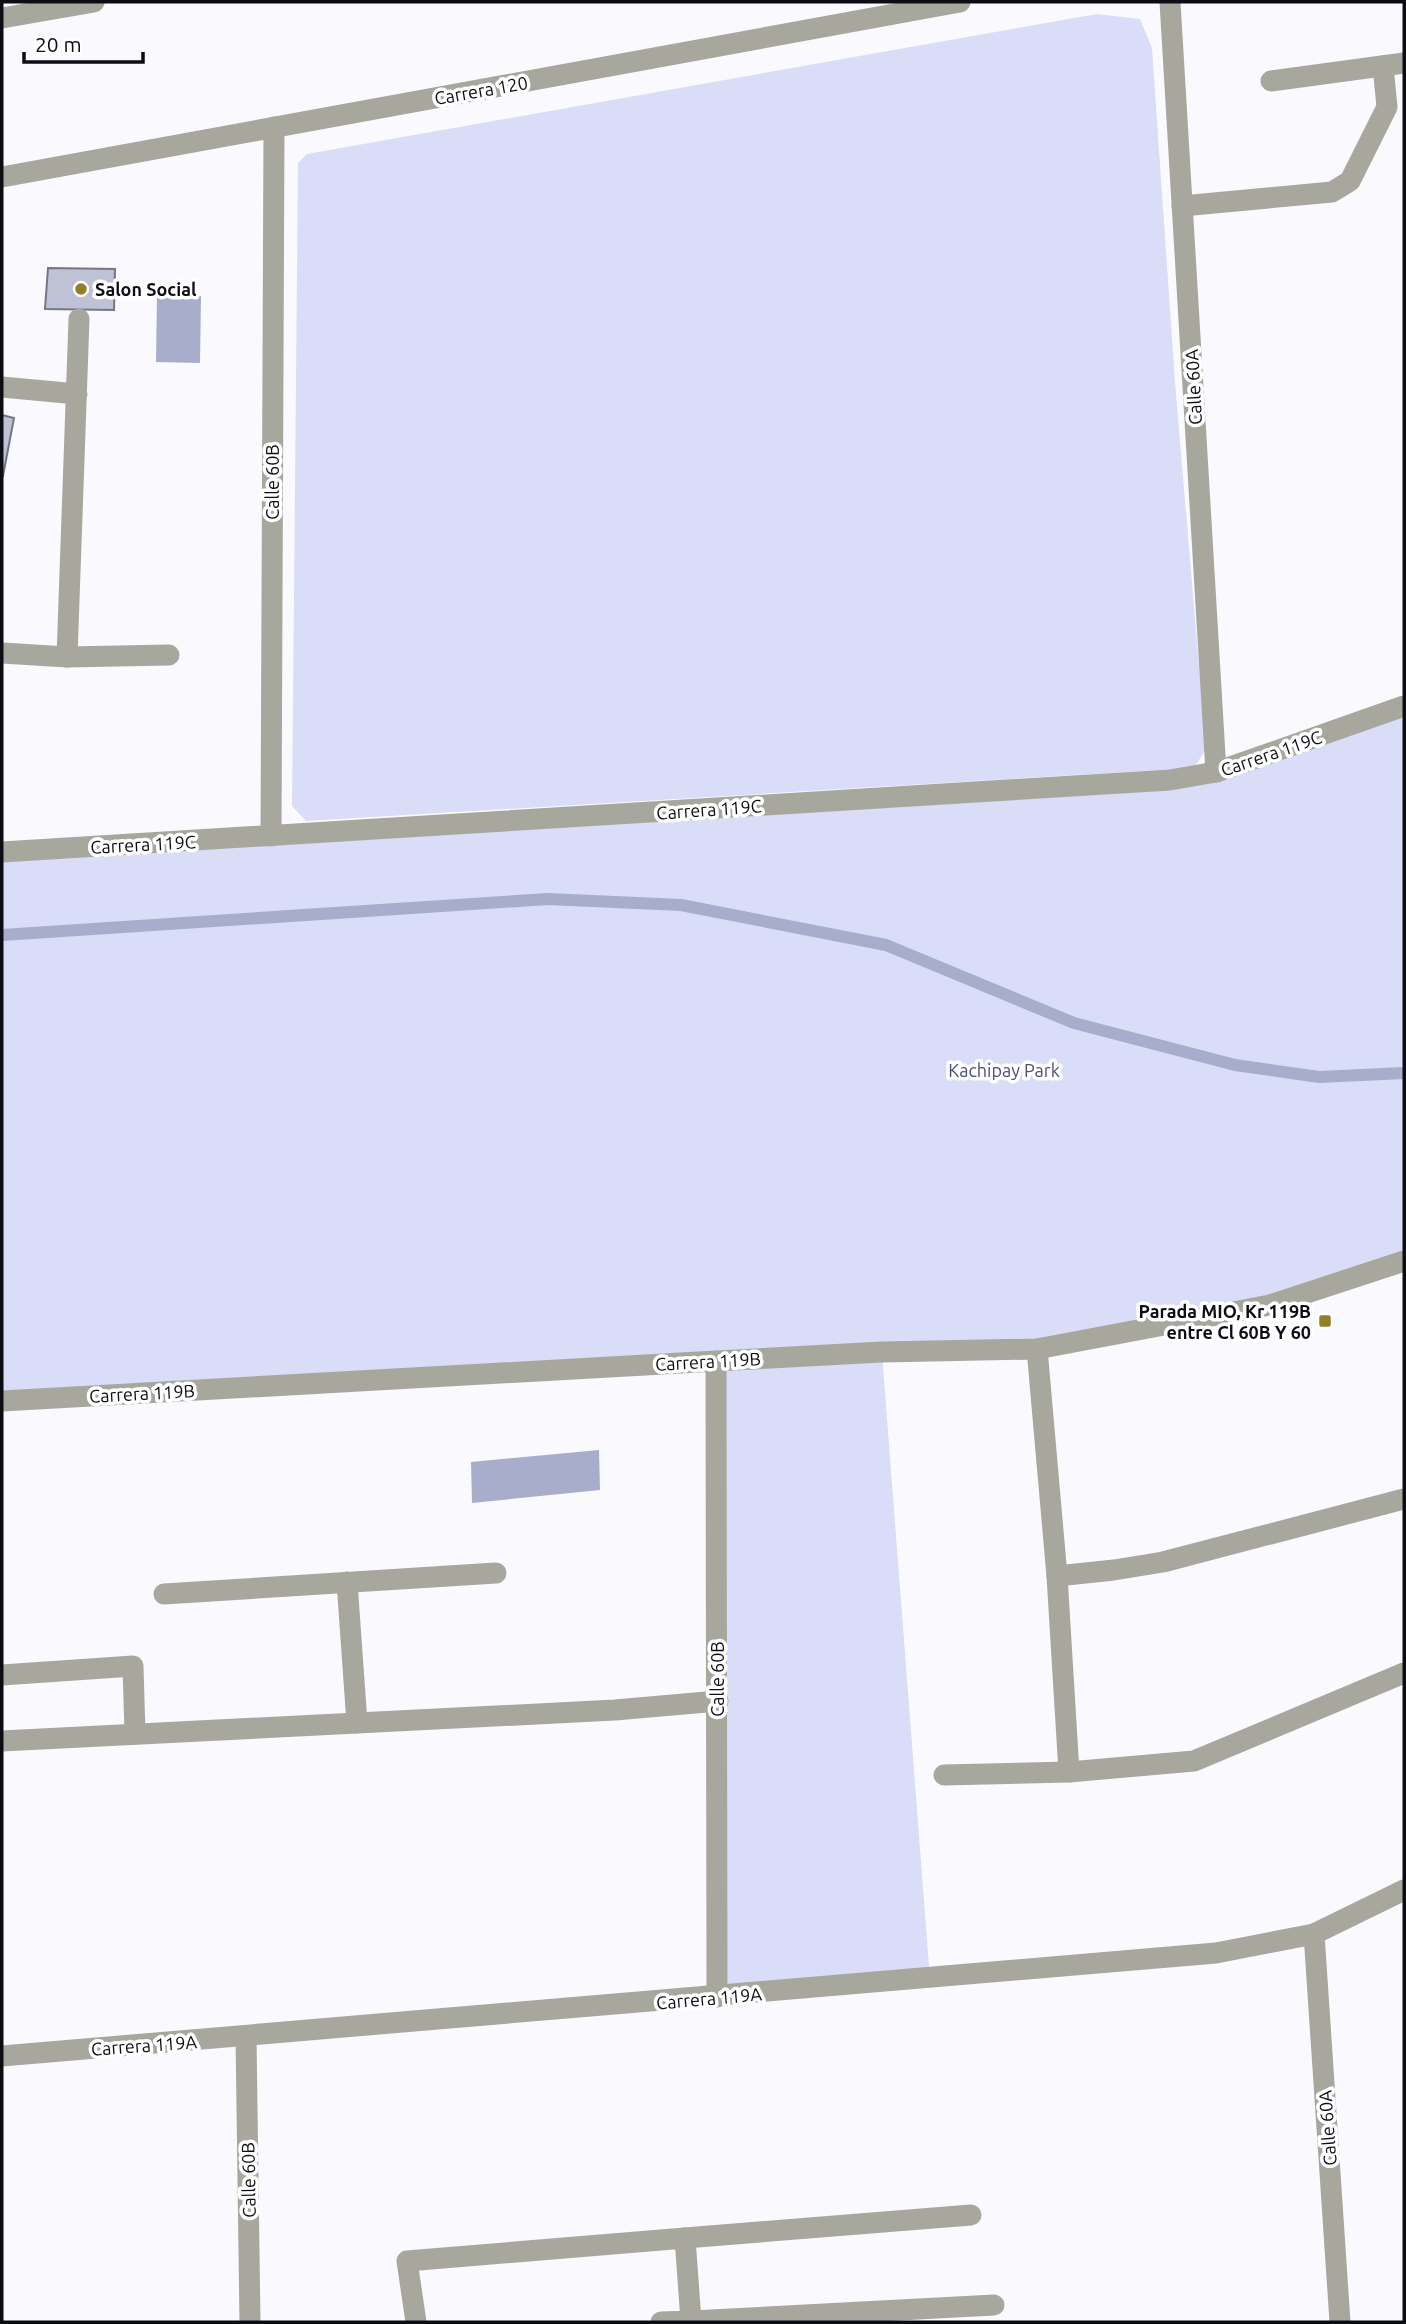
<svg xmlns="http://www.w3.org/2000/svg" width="1406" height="2324" viewBox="0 0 1406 2324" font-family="Ubuntu,sans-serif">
  <rect width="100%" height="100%" fill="#fafafe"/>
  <g fill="#daddf8">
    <polygon points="1097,14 1140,19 1152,48 1175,382 1206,749 1194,768 306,821 292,806 298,163 307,154"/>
    <polygon points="1404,706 1404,1261 1383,1270 1037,1349 882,1353 930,1979 717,1997 716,1361 2,1401 2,852 1170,780"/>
  </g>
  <g fill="#a8adcc">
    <polygon points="157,295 201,296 200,363 156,362"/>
    <polygon points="599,1450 600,1490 472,1503 471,1462"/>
  </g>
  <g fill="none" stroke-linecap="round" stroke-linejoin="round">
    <polyline stroke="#a8adcc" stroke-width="12" points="2,935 548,899 681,905 886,945 1074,1023 1235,1065 1319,1077 1404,1073"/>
  </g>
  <g fill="#bfc2d5" stroke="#747687" stroke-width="2">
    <polygon points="48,268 115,269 114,310 45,309"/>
    <polygon points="2,415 14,418 3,476 2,476"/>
  </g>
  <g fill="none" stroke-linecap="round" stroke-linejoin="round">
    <g stroke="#a8a79e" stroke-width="21">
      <polyline points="1271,81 1404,63"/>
      <polyline points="1182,206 1332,192 1350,181 1387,107 1383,66"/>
      <polyline points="2,387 77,394"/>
      <polyline points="2,653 67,657 79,319"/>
      <polyline points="67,657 169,655"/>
      <polyline points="1037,1349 1057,1576 1069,1772"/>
      <polyline points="1057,1576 1114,1570 1163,1562 1404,1499"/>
      <polyline points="347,1582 357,1723 615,1710 718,1701"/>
      <polyline points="164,1594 496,1573"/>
      <polyline points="2,1675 133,1666 135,1734"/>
      <polyline points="2,1741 357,1723"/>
      <polyline points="944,1775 1069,1772 1194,1761 1404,1673"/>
      <polyline points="685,2238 971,2215"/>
      <polyline points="691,2321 994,2305"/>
      <polyline points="416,2322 407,2261 685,2238 691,2321 661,2322"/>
    </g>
    <g stroke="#a8a79e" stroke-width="21">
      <polyline points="1170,2 1216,772"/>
      <polyline points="2,18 94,2"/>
      <polyline points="2,177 960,2"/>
      <polyline points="271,836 274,127"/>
      <polyline points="2,852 1170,780 1216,772 1404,706"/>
      <polyline points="716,1361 717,1997"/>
      <polyline points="2,1401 716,1361 882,1352 1037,1349 1270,1305 1404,1261"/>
      <polyline points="1314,1934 1340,2322"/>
      <polyline points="246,2037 250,2322"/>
      <polyline points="2,2056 1216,1953 1314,1934 1404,1890"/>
    </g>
  </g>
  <g fill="#918027" stroke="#fff" stroke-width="2.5">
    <circle cx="81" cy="289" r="7"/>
    <rect x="1318" y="1314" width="14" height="14" rx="3.5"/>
  </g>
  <g text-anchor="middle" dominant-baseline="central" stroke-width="7" stroke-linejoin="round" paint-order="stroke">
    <g font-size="18" fill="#0c0d13" stroke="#fff">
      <text transform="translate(481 90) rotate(-10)">Carrera 120</text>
      <text transform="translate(1193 387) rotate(-93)">Calle 60A</text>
      <text transform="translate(272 482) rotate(-90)">Calle 60B</text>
      <text transform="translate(1271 753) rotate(-19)">Carrera 119C</text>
      <text transform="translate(709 809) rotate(-4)">Carrera 119C</text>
      <text transform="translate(143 844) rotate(-3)">Carrera 119C</text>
      <text transform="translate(708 1361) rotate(-3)">Carrera 119B</text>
      <text transform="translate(142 1393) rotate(-3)">Carrera 119B</text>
      <text transform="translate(717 1679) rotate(-90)">Calle 60B</text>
      <text transform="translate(709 1998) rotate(-5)">Carrera 119A</text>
      <text transform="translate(144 2045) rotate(-4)">Carrera 119A</text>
      <text transform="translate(1327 2128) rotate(-94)">Calle 60A</text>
      <text transform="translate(248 2180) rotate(-91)">Calle 60B</text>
    </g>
    <g font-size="18" font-weight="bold" fill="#0c0d13" stroke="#fff" text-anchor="start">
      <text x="95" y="289">Salon Social</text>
      <text x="1311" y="1311" text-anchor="end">Parada MIO, Kr 119B<tspan x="1311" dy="21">entre Cl 60B Y 60</tspan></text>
    </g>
    <g font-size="18" fill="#4b4e7d" stroke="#fff">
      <text x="1004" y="1070">Kachipay Park</text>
    </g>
  </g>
  <rect width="1406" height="2324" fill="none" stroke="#0c0d13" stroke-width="7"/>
  <path d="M24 52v10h119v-10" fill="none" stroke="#0c0d13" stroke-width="3.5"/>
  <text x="35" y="52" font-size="21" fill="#0c0d13" stroke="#ffffff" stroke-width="5" paint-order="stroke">20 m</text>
</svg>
